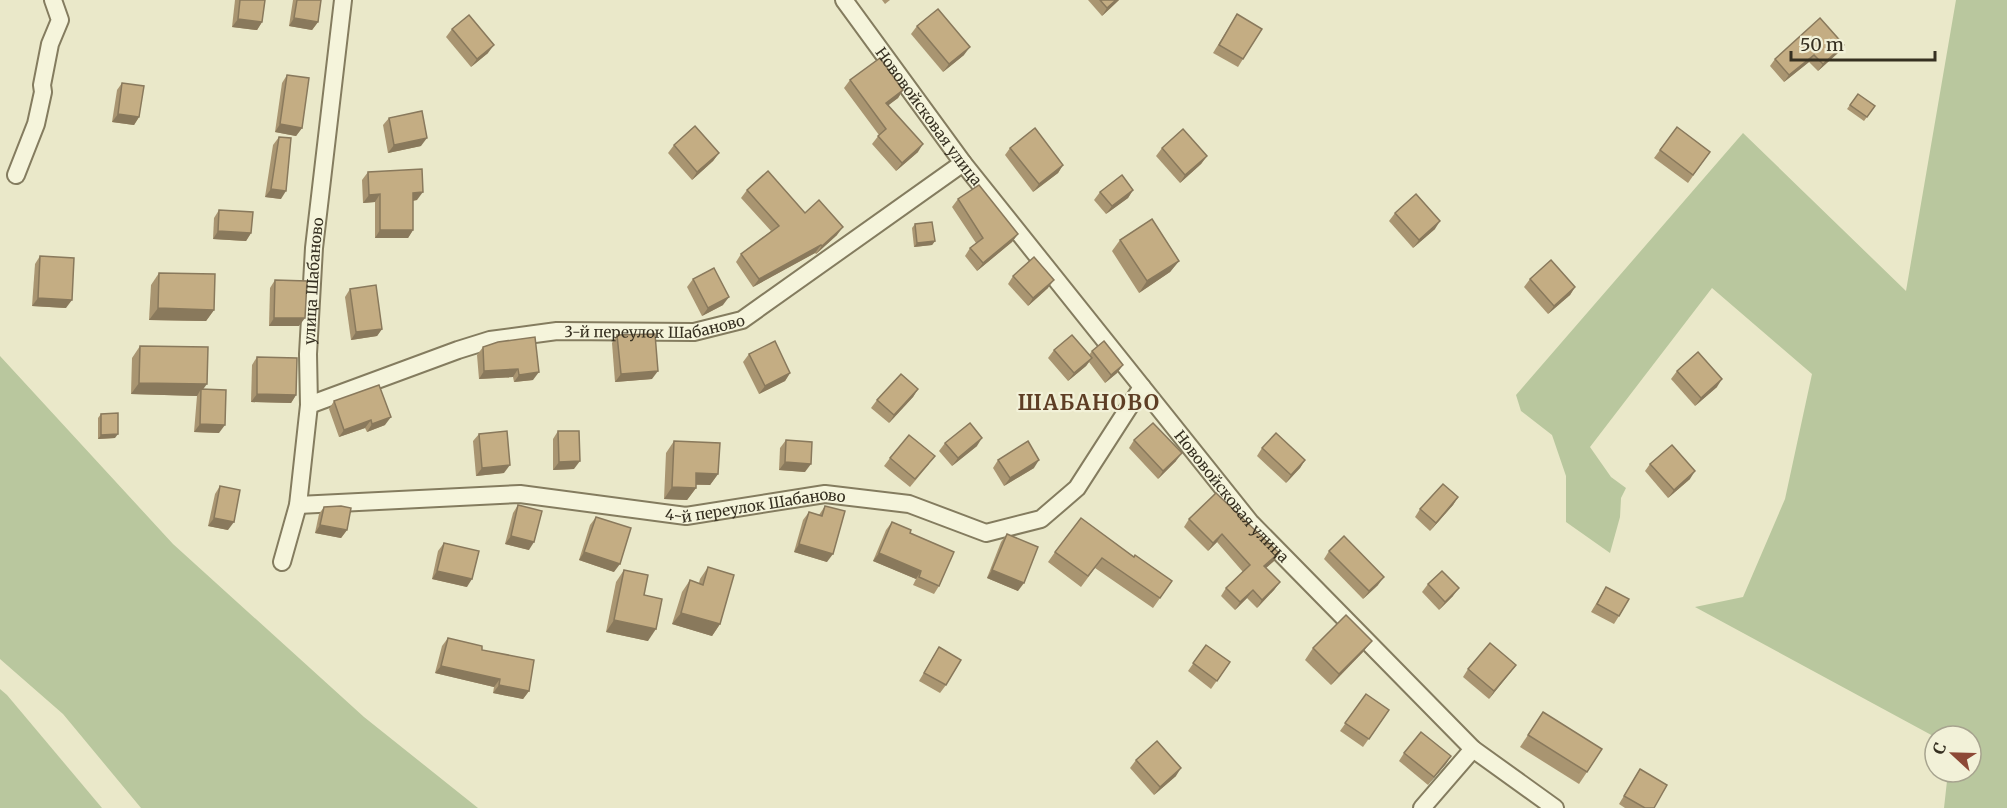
<svg xmlns="http://www.w3.org/2000/svg" width="2007" height="808" viewBox="0 0 2007 808" font-family="Merriweather,serif">
  <rect width="100%" height="100%" fill="#eae8c9"/>
  <g fill="#b9c79e">
    <polygon points="1956,0 2007,0 2007,808 1944,808 1948,772 1971,772 1971,736 1935,737 1695,607 1743,597 1785,499 1812,374 1712,288 1590,447 1611,477 1626,488 1621,498 1620,517 1610,553 1566,522 1566,476 1552,435 1521,411 1516,395 1743,133 1906,291"/>
    <polygon points="0,356 173,544 364,717 478,808 141,808 63,714 0,659"/>
    <polygon points="0,689 7,695 102,808 0,808"/>
  </g>
  <g fill="none" stroke-linecap="round" stroke-linejoin="round">
    <defs>
      <g id="street">
        <path id="s1" d="M844,0L963,163L1250,522L1473,749L1555,808"/>
        <polyline points="16,175 36,124 43,92 42,85 50,44 60,20 53,0"/>
        <path id="s2" d="M309,405L458,350L490,340L557,331L694,332L742,320L963,163"/>
        <path id="s3" d="M298,505L520,494L686,516L825,494L909,504L986,533L1041,519L1077,488L1142,387"/>
        <path id="s4" d="M282,562L298,505L309,405L308,354L314,248L343,0"/>
        <polyline points="1422,808 1473,749"/>
      </g>
    </defs>
    <use href="#street" stroke="#847c5f" stroke-width="20"/>
    <use href="#street" stroke="#f5f4db" stroke-width="16"/>
  </g>
  <g fill="#a99571">
    <polygon points="235,0 265,0 262,22 257,30 232,27"/>
    <polygon points="293,0 321,0 318,22 312,30 289,26"/>
    <polygon points="882,0 890,0 885,4"/>
    <polygon points="1088,0 1119,0 1102,16"/>
    <polygon points="1237,14 1243,59 1238,67 1213,53"/>
    <polygon points="917,26 964,55 943,72 911,34"/>
    <polygon points="452,29 488,53 471,67 446,37"/>
    <polygon points="1844,45 1839,52 1818,71 1809,62 1784,82 1770,66 1775,59"/>
    <polygon points="287,75 302,128 296,136 275,132 282,83"/>
    <polygon points="850,80 903,90 898,98 888,105 918,152 896,171 872,144 879,135 844,88"/>
    <polygon points="122,83 139,117 134,125 112,122 117,90"/>
    <polygon points="1858,94 1875,106 1864,121 1847,109"/>
    <polygon points="389,118 421,146 388,153 383,125"/>
    <polygon points="1677,127 1710,152 1688,183 1654,158"/>
    <polygon points="279,137 281,199 265,197 273,145"/>
    <polygon points="674,145 719,153 713,161 692,180 668,153"/>
    <polygon points="1010,148 1063,165 1058,173 1033,192 1005,155"/>
    <polygon points="1162,148 1207,156 1201,164 1180,183 1156,156"/>
    <polygon points="368,172 417,200 413,201 413,230 408,238 375,238 375,202 363,203 362,180"/>
    <polygon points="747,190 805,213 837,235 816,254 815,253 753,287 736,262 741,254 771,231 741,198"/>
    <polygon points="1133,190 1128,198 1106,214 1094,200 1100,192"/>
    <polygon points="958,199 1018,234 1012,242 977,271 965,256 970,248 976,243 952,207"/>
    <polygon points="219,210 251,233 246,241 213,239 214,218"/>
    <polygon points="1395,213 1435,229 1413,248 1389,221"/>
    <polygon points="915,224 935,241 932,245 914,247 912,228"/>
    <polygon points="1120,240 1179,261 1170,272 1139,293 1112,251"/>
    <polygon points="40,256 66,308 32,306 35,264"/>
    <polygon points="159,273 214,310 206,321 149,320 151,285"/>
    <polygon points="1013,276 1048,288 1028,306 1008,284"/>
    <polygon points="693,279 723,305 702,316 687,287"/>
    <polygon points="1530,279 1575,287 1570,295 1548,314 1524,287"/>
    <polygon points="275,280 299,326 269,326 270,288"/>
    <polygon points="350,289 382,329 377,336 351,340 345,297"/>
    <polygon points="617,335 652,379 615,382 612,343"/>
    <polygon points="498,342 533,380 514,382 513,377 479,379 477,355 483,347"/>
    <polygon points="140,346 203,389 219,433 194,432 197,396 131,394 132,358"/>
    <polygon points="1054,350 1089,355 1092,351 1123,365 1117,373 1105,383 1089,362 1086,366 1068,381 1048,358"/>
    <polygon points="749,354 790,373 785,381 759,394 743,362"/>
    <polygon points="257,357 296,395 291,403 251,402 252,365"/>
    <polygon points="1677,371 1717,387 1695,406 1671,379"/>
    <polygon points="918,389 913,397 889,423 871,408 877,400"/>
    <polygon points="334,401 385,425 367,432 365,428 339,437 329,409"/>
    <polygon points="101,414 115,438 98,439 98,418"/>
    <polygon points="558,431 574,469 553,470 553,439"/>
    <polygon points="479,434 504,473 476,476 473,441"/>
    <polygon points="786,440 805,472 779,470 780,448"/>
    <polygon points="1134,440 1176,461 1158,479 1129,448"/>
    <polygon points="674,441 718,474 710,485 696,485 696,488 687,500 664,499 666,453"/>
    <polygon points="945,443 977,446 952,466 939,451"/>
    <polygon points="1262,448 1305,460 1300,468 1286,483 1257,456"/>
    <polygon points="890,458 929,464 910,487 884,466"/>
    <polygon points="998,460 1034,468 1004,486 993,468"/>
    <polygon points="1650,464 1690,479 1668,498 1645,471"/>
    <polygon points="220,486 228,530 208,526 215,494"/>
    <polygon points="1216,493 1274,561 1266,568 1280,582 1274,590 1257,608 1247,598 1235,610 1221,596 1226,588 1243,572 1217,542 1208,551 1184,527 1189,519"/>
    <polygon points="1458,497 1453,505 1430,531 1415,517 1420,509"/>
    <polygon points="518,505 529,550 505,544 513,513"/>
    <polygon points="825,506 827,562 794,552 803,520 809,512 819,515"/>
    <polygon points="324,507 347,530 341,538 315,533 319,514"/>
    <polygon points="596,517 614,572 579,560 590,525"/>
    <polygon points="892,522 910,533 939,586 934,594 913,585 916,579 873,561 886,530"/>
    <polygon points="1007,534 1018,591 987,578 1001,542"/>
    <polygon points="444,543 467,587 432,579 438,551"/>
    <polygon points="1329,551 1378,585 1363,599 1324,559"/>
    <polygon points="1055,552 1134,557 1172,581 1153,608 1095,568 1081,587 1048,562"/>
    <polygon points="708,567 720,624 712,636 672,624 682,592 690,580 699,583 700,579"/>
    <polygon points="624,570 644,595 648,641 606,632 616,582"/>
    <polygon points="1428,584 1453,596 1439,610 1422,592"/>
    <polygon points="1606,587 1619,616 1614,624 1591,612"/>
    <polygon points="448,638 482,650 529,691 523,699 493,693 494,687 435,673 442,646"/>
    <polygon points="1206,645 1230,662 1211,689 1188,671"/>
    <polygon points="939,647 946,685 940,693 919,681"/>
    <polygon points="1313,648 1363,652 1331,685 1305,660"/>
    <polygon points="1516,665 1489,699 1463,677 1468,669"/>
    <polygon points="1366,694 1389,710 1363,747 1340,731"/>
    <polygon points="1543,712 1587,772 1579,784 1520,747"/>
    <polygon points="1404,753 1451,756 1428,785 1399,761"/>
    <polygon points="1136,760 1176,776 1154,795 1130,768"/>
    <polygon points="1640,769 1654,808 1625,808 1619,804"/>
  </g>
  <g fill="#89795c">
    <polygon points="1116,0 1119,0 1102,16 1107,8"/>
    <polygon points="294,18 318,22 312,30 289,26"/>
    <polygon points="238,19 262,22 257,30 232,27"/>
    <polygon points="494,45 488,53 471,67 477,59"/>
    <polygon points="1844,45 1839,52 1818,71 1823,64"/>
    <polygon points="970,47 964,55 943,72 949,64"/>
    <polygon points="1814,55 1809,62 1784,82 1789,75"/>
    <polygon points="903,90 898,98 881,111 886,103"/>
    <polygon points="118,114 139,117 134,125 112,122"/>
    <polygon points="280,124 302,128 296,136 275,132"/>
    <polygon points="427,138 421,146 388,153 394,145"/>
    <polygon points="923,144 918,152 896,171 902,163"/>
    <polygon points="719,153 713,161 692,180 697,172"/>
    <polygon points="1207,156 1201,164 1180,183 1185,175"/>
    <polygon points="1063,165 1058,173 1033,192 1039,184"/>
    <polygon points="271,189 286,191 281,199 265,197"/>
    <polygon points="1133,190 1128,198 1106,214 1112,206"/>
    <polygon points="423,192 417,200 408,201 413,193"/>
    <polygon points="380,194 375,202 363,203 369,195"/>
    <polygon points="1440,221 1435,229 1413,248 1419,240"/>
    <polygon points="843,227 837,235 816,254 822,246"/>
    <polygon points="380,230 413,230 408,238 375,238"/>
    <polygon points="218,231 251,233 246,241 213,239"/>
    <polygon points="1018,234 1012,242 977,271 983,263"/>
    <polygon points="935,241 932,245 914,247 917,243"/>
    <polygon points="821,245 815,253 753,287 759,279"/>
    <polygon points="1179,261 1170,272 1139,293 1147,281"/>
    <polygon points="1054,280 1048,288 1028,306 1033,298"/>
    <polygon points="1575,287 1570,295 1548,314 1554,306"/>
    <polygon points="729,297 723,305 702,316 708,308"/>
    <polygon points="38,298 72,300 66,308 32,306"/>
    <polygon points="158,308 214,310 206,321 149,320"/>
    <polygon points="274,318 305,318 299,326 269,326"/>
    <polygon points="382,329 377,336 351,340 356,332"/>
    <polygon points="1092,358 1086,366 1068,381 1074,373"/>
    <polygon points="1123,365 1117,373 1105,383 1111,375"/>
    <polygon points="518,369 513,377 479,379 484,371"/>
    <polygon points="658,371 652,379 615,382 621,374"/>
    <polygon points="539,372 533,380 514,382 519,375"/>
    <polygon points="790,373 785,381 759,394 765,386"/>
    <polygon points="1722,379 1717,387 1695,406 1701,398"/>
    <polygon points="139,383 207,384 201,392 201,389 197,396 131,394"/>
    <polygon points="918,389 913,397 889,423 894,415"/>
    <polygon points="257,394 296,395 291,403 251,402"/>
    <polygon points="391,417 385,425 367,432 372,424"/>
    <polygon points="371,420 365,428 339,437 344,430"/>
    <polygon points="200,424 225,425 219,433 194,432"/>
    <polygon points="118,434 115,438 98,439 101,435"/>
    <polygon points="982,438 977,446 952,466 958,458"/>
    <polygon points="1182,453 1176,461 1158,479 1163,471"/>
    <polygon points="1039,460 1034,468 1004,486 1010,478"/>
    <polygon points="1305,460 1300,468 1286,483 1291,475"/>
    <polygon points="580,461 574,469 553,470 559,462"/>
    <polygon points="785,462 811,464 805,472 779,470"/>
    <polygon points="510,465 504,473 476,476 482,468"/>
    <polygon points="1695,471 1690,479 1668,498 1674,490"/>
    <polygon points="696,473 718,474 710,485 688,484"/>
    <polygon points="672,487 696,488 687,500 664,499"/>
    <polygon points="1458,497 1453,505 1430,531 1436,523"/>
    <polygon points="214,518 234,522 228,530 208,526"/>
    <polygon points="320,525 347,530 341,538 315,533"/>
    <polygon points="1222,534 1217,542 1208,551 1213,543"/>
    <polygon points="511,536 534,542 529,550 505,544"/>
    <polygon points="799,544 833,554 827,562 794,552"/>
    <polygon points="584,552 620,564 614,572 579,560"/>
    <polygon points="879,553 921,571 916,579 873,561"/>
    <polygon points="1279,553 1274,561 1259,574 1264,566"/>
    <polygon points="992,570 1024,583 1018,591 987,578"/>
    <polygon points="437,571 472,579 467,587 432,579"/>
    <polygon points="1384,577 1378,585 1363,599 1369,591"/>
    <polygon points="1280,582 1274,590 1257,608 1262,600"/>
    <polygon points="1459,588 1453,596 1439,610 1445,602"/>
    <polygon points="1253,590 1247,598 1235,610 1240,602"/>
    <polygon points="681,613 720,624 712,636 672,624"/>
    <polygon points="614,620 656,629 648,641 606,632"/>
    <polygon points="1372,641 1363,652 1331,685 1339,674"/>
    <polygon points="1516,665 1510,673 1489,699 1494,691"/>
    <polygon points="441,666 500,679 494,687 435,673"/>
    <polygon points="499,685 529,691 523,699 493,693"/>
    <polygon points="1451,756 1446,764 1428,785 1434,777"/>
    <polygon points="1181,768 1176,776 1154,795 1160,787"/>
  </g>
  <g fill="#c4ad83" stroke="#89795c" stroke-width="1.5">
    <polygon points="240,0 265,0 262,22 238,19"/>
    <polygon points="297,0 321,0 318,22 294,18"/>
    <polygon points="1100,0 1116,0 1107,8"/>
    <polygon points="938,9 970,47 949,64 917,26"/>
    <polygon points="1237,14 1262,29 1243,59 1219,45"/>
    <polygon points="469,15 494,45 477,59 452,29"/>
    <polygon points="1820,18 1844,45 1823,64 1814,55 1789,75 1775,59"/>
    <polygon points="880,58 903,90 886,103 923,144 902,163 878,136 886,129 850,80"/>
    <polygon points="287,75 309,78 302,128 280,124"/>
    <polygon points="122,83 144,86 139,117 118,114"/>
    <polygon points="1858,94 1875,106 1867,117 1850,105"/>
    <polygon points="422,111 427,138 394,145 389,118"/>
    <polygon points="695,126 719,153 697,172 674,145"/>
    <polygon points="1677,127 1710,152 1693,175 1660,150"/>
    <polygon points="1035,128 1063,165 1039,184 1010,148"/>
    <polygon points="1183,129 1207,156 1185,175 1162,148"/>
    <polygon points="279,137 291,138 286,191 271,189"/>
    <polygon points="422,169 423,192 413,193 413,230 380,230 380,194 369,195 368,172"/>
    <polygon points="768,171 805,213 819,200 843,227 822,246 821,245 759,279 741,254 779,226 747,190"/>
    <polygon points="1122,175 1133,190 1112,206 1100,192"/>
    <polygon points="979,185 1018,234 983,263 970,248 983,238 958,199"/>
    <polygon points="1416,194 1440,221 1419,240 1395,213"/>
    <polygon points="219,210 253,212 251,233 218,231"/>
    <polygon points="1152,219 1179,261 1147,281 1120,240"/>
    <polygon points="932,222 935,241 917,243 915,224"/>
    <polygon points="40,256 74,258 72,300 38,298"/>
    <polygon points="1034,257 1054,280 1033,298 1013,276"/>
    <polygon points="1551,260 1575,287 1554,306 1530,279"/>
    <polygon points="714,268 729,297 708,308 693,279"/>
    <polygon points="159,273 215,274 214,310 158,308"/>
    <polygon points="275,280 307,281 305,318 274,318"/>
    <polygon points="376,285 382,329 356,332 350,289"/>
    <polygon points="655,334 658,371 621,374 617,335"/>
    <polygon points="1072,335 1092,358 1074,373 1054,350"/>
    <polygon points="535,337 539,372 519,375 518,369 484,371 483,347 498,342"/>
    <polygon points="775,341 790,373 765,386 749,354"/>
    <polygon points="1104,341 1123,365 1111,375 1092,351"/>
    <polygon points="140,346 208,347 207,384 139,383"/>
    <polygon points="1698,352 1722,379 1701,398 1677,371"/>
    <polygon points="257,357 297,358 296,395 257,394"/>
    <polygon points="901,374 918,389 894,415 877,400"/>
    <polygon points="379,385 391,417 372,424 371,420 344,430 334,401"/>
    <polygon points="201,389 226,390 225,425 200,424"/>
    <polygon points="118,413 118,434 101,435 101,414"/>
    <polygon points="970,423 982,438 958,458 945,443"/>
    <polygon points="1153,423 1182,453 1163,471 1134,440"/>
    <polygon points="507,431 510,465 482,468 479,434"/>
    <polygon points="558,431 579,431 580,461 559,462"/>
    <polygon points="1276,433 1305,460 1291,475 1262,448"/>
    <polygon points="909,435 935,456 915,479 890,458"/>
    <polygon points="786,440 812,442 811,464 785,462"/>
    <polygon points="674,441 720,443 718,474 696,473 696,488 672,487"/>
    <polygon points="1028,441 1039,460 1010,478 998,460"/>
    <polygon points="1672,445 1695,471 1674,490 1650,464"/>
    <polygon points="1443,484 1458,497 1436,523 1420,509"/>
    <polygon points="220,486 240,490 234,522 214,518"/>
    <polygon points="1216,493 1279,553 1264,566 1280,582 1262,600 1253,590 1240,602 1226,588 1250,565 1222,534 1213,543 1189,519"/>
    <polygon points="518,505 542,511 534,542 511,536"/>
    <polygon points="341,506 351,508 347,530 320,525 324,507"/>
    <polygon points="825,506 845,511 833,554 799,544 809,512 822,516"/>
    <polygon points="596,517 631,528 620,564 584,552"/>
    <polygon points="1081,518 1134,557 1135,555 1172,581 1160,598 1102,558 1088,576 1055,552"/>
    <polygon points="892,522 911,530 910,533 954,552 939,586 919,577 921,571 879,553"/>
    <polygon points="1007,534 1038,547 1024,583 992,570"/>
    <polygon points="1344,536 1384,577 1369,591 1329,551"/>
    <polygon points="444,543 479,551 472,579 437,571"/>
    <polygon points="708,567 734,575 720,624 681,613 690,580 703,585"/>
    <polygon points="624,570 648,575 644,595 662,599 656,629 614,620"/>
    <polygon points="1442,571 1459,588 1445,602 1428,584"/>
    <polygon points="1606,587 1629,599 1619,616 1597,604"/>
    <polygon points="1346,615 1372,641 1339,674 1313,648"/>
    <polygon points="448,638 482,646 482,650 534,660 529,691 499,685 500,679 441,666"/>
    <polygon points="1490,643 1516,665 1494,691 1468,669"/>
    <polygon points="1206,645 1230,662 1217,681 1193,663"/>
    <polygon points="939,647 961,660 946,685 924,673"/>
    <polygon points="1366,694 1389,710 1369,739 1345,723"/>
    <polygon points="1543,712 1602,749 1587,772 1528,735"/>
    <polygon points="1421,732 1451,756 1434,777 1404,753"/>
    <polygon points="1157,741 1181,768 1160,787 1136,760"/>
    <polygon points="1640,769 1667,785 1654,808 1645,808 1624,796"/>
  </g>
  <g text-anchor="middle" dominant-baseline="central" stroke-width="4.5" stroke-linejoin="round" paint-order="stroke">
    <g font-size="15" fill="#363021" stroke="#f2f1d8">
      <text stroke="none"><textPath href="#s1" startOffset="144">Нововойсковая улица</textPath></text>
      <text stroke="none"><textPath href="#s4" startOffset="284">улица Шабаново</textPath></text>
      <text stroke="none"><textPath href="#s2" startOffset="358">3-й переулок Шабаново</textPath></text>
      <text stroke="none"><textPath href="#s1" startOffset="630">Нововойсковая улица</textPath></text>
      <text stroke="none"><textPath href="#s3" startOffset="460">4-й переулок Шабаново</textPath></text>
    </g>
    <g font-size="21" font-weight="bold" letter-spacing="1.5" fill="#5e3e25" stroke="#f2f1d8">
      <text x="1089" y="402">ШАБАНОВО</text>
    </g>
  </g>
  <g transform="translate(1953 754) rotate(292)"><circle r="28" fill="#f2f1d8" stroke="#a7a48f" stroke-width="1.5"/>
  <path d="M0-4.5L10 22L0 15L-10 22Z" fill="#8d4936"/>
  <text y="-9" font-size="16" font-weight="bold" text-anchor="middle" fill="#363021">С</text>
  </g>
  <path d="M1791 51v9h144v-9" fill="none" stroke="#363021" stroke-width="3"/>
  <text x="1800" y="51" font-size="18" fill="#363021" stroke="#f2f1d8" stroke-width="4.5" paint-order="stroke">50 m</text>
</svg>
